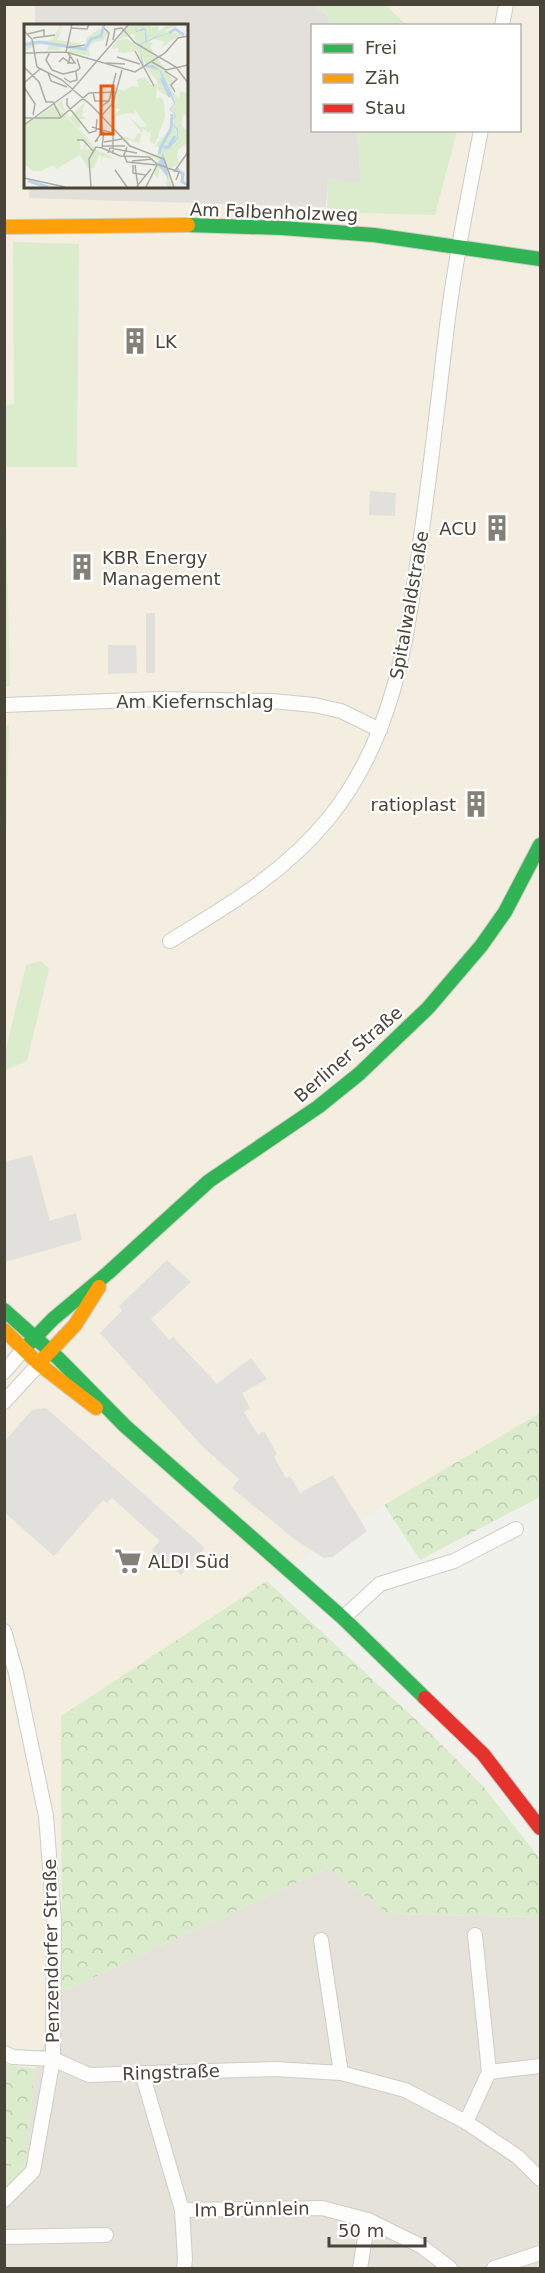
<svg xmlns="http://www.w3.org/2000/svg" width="545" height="2273" viewBox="0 0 545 2273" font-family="'DejaVu Sans',sans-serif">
  <defs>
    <pattern id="forest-crowns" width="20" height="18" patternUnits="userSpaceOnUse" patternTransform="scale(1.5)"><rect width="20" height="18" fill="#dbeccd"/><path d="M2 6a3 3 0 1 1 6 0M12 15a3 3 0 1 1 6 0" fill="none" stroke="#bdccb1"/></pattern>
  </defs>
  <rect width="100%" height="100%" fill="#f1f1ec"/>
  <polygon fill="#e5e3d9" points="328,1868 390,1914 540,1917 540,2268 5,2268 4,2189 25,2168 35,2069 62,1992"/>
  <path fill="#f3eedf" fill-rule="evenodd" d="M4,5H540V1413L384,1505L61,1716L62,1992L35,2069L4,2064ZM26,26H186V186H26ZM312,26H520V130H312Z"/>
  <polygon fill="#e2e0da" points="312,4 328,16 330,25 312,26 312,130 355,131 357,133 361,184 328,179 326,207 29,198 29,186 186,186 186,26 35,25 35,5"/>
  <g fill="#dbeccd">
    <polygon points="312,5 386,5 406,25 330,25 328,15"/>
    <polygon points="355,131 457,131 435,215 327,212 328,179 361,183 357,133"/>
    <polygon points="13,242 79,244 77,467 5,467 10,686 5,686 4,405 14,404"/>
    <polygon points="9,725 6,841 5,841 4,726"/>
    <polygon points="41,961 49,969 27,1061 5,1070 5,1053 26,965"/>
    <polygon points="12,2165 25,2168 5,2189 5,2173"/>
  </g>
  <g fill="url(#forest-crowns)">
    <polygon points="540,1413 540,1497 420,1560 384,1505"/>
    <polygon points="267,1581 427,1730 483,1786 540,1859 540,1917 389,1914 328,1868 62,1992 61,1716"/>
    <polygon points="5,2064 35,2069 25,2168 12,2165 5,2173"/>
  </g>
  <g fill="#e1e0dc">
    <polygon points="370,491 396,493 395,516 369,515"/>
    <rect x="146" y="613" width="9" height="60"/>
    <polygon points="108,645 136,645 137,673 108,674"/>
    <polygon points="32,1155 50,1221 76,1213 82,1240 5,1262 5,1162"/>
    <polygon points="167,1260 191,1282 151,1319 169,1340 173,1337 217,1384 251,1358 267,1379 242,1393 250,1408 244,1412 258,1435 264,1431 277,1454 274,1457 286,1478 290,1476 300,1493 333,1475 367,1531 333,1557 324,1558 294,1539 232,1488 239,1479 203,1447 100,1333 122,1311 119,1306"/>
    <polygon points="46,1408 205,1548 181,1575 152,1550 160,1541 112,1498 107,1503 103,1500 54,1556 5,1513 5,1441 32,1410"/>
  </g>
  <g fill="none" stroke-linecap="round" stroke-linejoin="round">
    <defs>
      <g id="street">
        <polyline points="502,26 506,4"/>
        <polyline points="4,705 160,699 272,701 314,705 341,711 380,730"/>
        <path d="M170,941C229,905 284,873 329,818C394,737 406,644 420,544C430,474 438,404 446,334C454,266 468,198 481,130"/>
        <polyline points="4,1372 24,1349"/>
        <polyline points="4,1402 39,1364"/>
        <polyline points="343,1618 380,1584 454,1561 516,1529"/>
        <polyline points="4,1631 16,1673 46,1816 54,1920 53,2059 33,2171 4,2200"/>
        <polyline points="321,1940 341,2073"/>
        <polyline points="4,2053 13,2057 53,2059 89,2075 275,2069 341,2073 405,2090 466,2122 518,2157 540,2179"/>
        <polyline points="489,2072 540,2066"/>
        <polyline points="142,2073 182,2210 185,2259 184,2268"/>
        <polyline points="466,2122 489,2072 475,1935"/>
        <polyline points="182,2210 322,2208 368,2220 421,2246 450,2268"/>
        <polyline points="4,2237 106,2235"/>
        <polyline points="360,2268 368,2220"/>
        <polyline points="494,2268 540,2253"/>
      </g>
      <g id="fast">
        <polyline points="188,225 282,228 374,235 540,259"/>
        <polyline points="4,1310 59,1359 125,1426 343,1618 425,1698"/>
        <polyline points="24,1349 53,1319 108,1273 209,1181 318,1107 359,1074 428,1008 481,946 505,912 540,845"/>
      </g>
      <g id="slow">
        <polyline points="4,227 188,225"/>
        <polyline points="4,1330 39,1364 96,1408"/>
        <polyline points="42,1360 75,1325 99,1287"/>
      </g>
      <polyline id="jam" points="425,1698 483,1754 540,1828"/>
    </defs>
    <use href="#street" stroke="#cdccc7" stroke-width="16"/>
    <use href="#fast" stroke="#d0cfc3" stroke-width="16"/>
    <use href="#slow" stroke="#d0cfc3" stroke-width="16"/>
    <use href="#jam" stroke="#d0cfc3" stroke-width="16"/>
    <use href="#street" stroke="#fdfdfc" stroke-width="14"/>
    <use href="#fast" stroke="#30b455" stroke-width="14"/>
    <use href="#slow" stroke="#ff9f0a" stroke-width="14"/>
    <use href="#jam" stroke="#e5322d" stroke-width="14"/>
  </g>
  <defs>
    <symbol id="building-bare" viewBox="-9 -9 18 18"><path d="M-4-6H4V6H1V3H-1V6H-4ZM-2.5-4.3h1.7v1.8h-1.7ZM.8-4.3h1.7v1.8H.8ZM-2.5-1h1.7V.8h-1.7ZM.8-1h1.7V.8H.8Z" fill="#838177" stroke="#fff" stroke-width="2.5" paint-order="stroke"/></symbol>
    <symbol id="supermarket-bare" viewBox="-9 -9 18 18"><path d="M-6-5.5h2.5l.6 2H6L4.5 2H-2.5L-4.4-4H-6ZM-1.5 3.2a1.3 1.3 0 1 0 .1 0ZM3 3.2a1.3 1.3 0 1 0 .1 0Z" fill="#838177" stroke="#fff" stroke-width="2.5" paint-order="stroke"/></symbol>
  </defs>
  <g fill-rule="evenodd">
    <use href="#building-bare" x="116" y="322" width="38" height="38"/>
    <use href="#building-bare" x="478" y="509" width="38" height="38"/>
    <use href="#building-bare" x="63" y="548" width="38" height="38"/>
    <use href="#building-bare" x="457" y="785" width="38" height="38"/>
    <use href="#supermarket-bare" x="109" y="1542" width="38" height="38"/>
  </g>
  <g text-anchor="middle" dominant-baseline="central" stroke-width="4.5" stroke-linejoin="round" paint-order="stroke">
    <g font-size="18" fill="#484438" stroke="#fff">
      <text transform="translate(274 212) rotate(2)">Am Falbenholzweg</text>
      <text transform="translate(409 605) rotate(-80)">Spitalwaldstraße</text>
      <text x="195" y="701">Am Kiefernschlag</text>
      <text transform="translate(348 1054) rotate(-41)">Berliner Straße</text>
      <text transform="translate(51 1951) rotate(-91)">Penzendorfer Straße</text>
      <text transform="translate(171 2072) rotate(-2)">Ringstraße</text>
      <text transform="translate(252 2209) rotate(-1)">Im Brünnlein</text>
    </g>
    <g font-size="18" fill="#484438" stroke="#fff" text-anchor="start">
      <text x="155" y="341">LK</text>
      <text x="477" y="528" text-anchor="end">ACU</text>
      <text x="102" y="557">KBR Energy<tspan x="102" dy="21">Management</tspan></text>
      <text x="456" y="804" text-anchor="end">ratioplast</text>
      <text x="148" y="1561">ALDI Süd</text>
    </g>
  </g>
  <g transform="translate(24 24)">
    <rect width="164" height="164" fill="#f1f1ec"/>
    <path d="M37,0H39L29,17L40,1L33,16L55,19L58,24L65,20L61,21L62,14L75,5L84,9L79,17L70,18L65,23L66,32L44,28L49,22L44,20L35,26H23L25,20L18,19L1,27L0,18L28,16ZM106,0L126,1L128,15L125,17L129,19L126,23L149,57L148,65L142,63L146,74L134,66L133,57L121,43L132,44L122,42L118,33L119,43L110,10L93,16ZM46,71L38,77L41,88L46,93L61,78L58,92L63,95H52L57,99L55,104L71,123V125L93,135L78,133L77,139V131H64V126L59,125L61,118L62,126L68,123L55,114L40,93L36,94L31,81L13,93L31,80L32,81L70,123L33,80ZM148,71L159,89L158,102L150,124L155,139L145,146L149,163H142L144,154L139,145L136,144L134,154L130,150L134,136L118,128L134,131L136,124L131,122L137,115L133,113L139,114L152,93L146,85L151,81Z" fill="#dbeccd"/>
    <path d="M122,0H126L127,3L134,2L135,7L145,0H158L140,7L157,10L136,25L141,18L126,14ZM103,15L114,23L116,33L113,26L101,29L94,28V24L87,25L93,16ZM121,53L127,61L133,60L132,75L137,73L140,78L141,93L131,120L126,118L127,106L124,109L119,105L115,120L105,115L104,120L98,112L111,116L112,110L118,109L104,92L117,103L123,102L111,86V90L103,89L86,95L97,85L90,84L94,77L91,75L92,64L100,67L107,62L115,63L113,55ZM143,63L155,74L156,67L163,69V94L161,90L157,95L159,89ZM31,81L36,94L40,93L54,107L57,125L64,126V131H75L70,144H64L56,131L33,145L29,141L18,147H9L0,140V102ZM158,102L163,107V119L154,126L153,137L150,123Z" fill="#dbeccd"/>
    <path d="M111,0L113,7L119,4L122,5L123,17L133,12L149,8L133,13L128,16L118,19V23L116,26L120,41H129L137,47L148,70L151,80L146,85L152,91V93L147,98L154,105V114L146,124L139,127L144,151L142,163L143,153L134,141L140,126L153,114V106L147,99L151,91L145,85L150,80L135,46L121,43L118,39L116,27L117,19L121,17V6L112,8Z" fill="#bdd4ee"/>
    <path fill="none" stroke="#bdd4ee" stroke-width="3" d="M145,9L151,5L160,11M0,21L15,18L61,25L67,15L77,12L80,0M137,54L146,73M137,123L147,105L148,90M135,130L137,123H144L151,112M153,145L159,150L158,158L164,161M4,157L24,163"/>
    <path fill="none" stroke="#adaca4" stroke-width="1.5" d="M47,4L63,5L65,0M80,4L85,9L82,22M0,7L8,15L13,43M4,10L20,6V13M9,14L31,11M89,16L91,5L98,4L111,19L152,43L164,59M42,24L61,21M111,27L130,62M26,28L22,36L28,46M42,28L48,0M0,29L42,28L111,48L141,29L154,14L164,12M93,33L116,40M35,38L39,34L45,38L46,31M128,38L142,46L164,41M43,39H51L44,29M82,39L101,40M0,43L15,58L22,78H29L37,93M13,43L38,56L68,82L106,122L140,135L150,163M28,46L39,50L52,47L56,44L53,35M141,47L153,55L147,61L151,68M24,49L27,57L43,63M40,54L46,58L53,56L52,47M0,59L16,45M0,63L11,80L9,91M69,68L71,77H85M43,74V81L65,109L72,107L73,95M78,82L85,77L92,49M78,91L89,79L98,46M0,94H36L65,69L92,68M0,101L47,67L105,0M68,103L89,109V130M53,116H59L69,127M74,116L71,118L78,108L77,91M80,118L98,115M79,122H101M103,123L100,131L103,138L133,141M78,124L96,132L125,133L133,140M84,129L86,124L113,129M108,137L129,135M133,140L155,148L152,156M109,141V149L122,151M111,141L114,163M91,146L103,163M150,148L164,128M0,154L41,163M113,162L127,145M67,163L65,135L72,123L78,124L80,106M122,163L133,141"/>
    <path fill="#e8590c" fill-opacity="0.15" stroke="#e8590c" stroke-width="3" d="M77,62H89V110H77Z"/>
    <rect width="164" height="164" fill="none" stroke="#484438" stroke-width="3"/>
  </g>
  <rect width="545" height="2273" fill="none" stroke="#484438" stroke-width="12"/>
  <rect x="311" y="24" width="210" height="108" fill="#ffffff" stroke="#b6b4af" stroke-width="1.5"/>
  <rect x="323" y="44" width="30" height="9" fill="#30b455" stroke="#b6b4af" stroke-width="1.5"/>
  <text x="365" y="54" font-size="18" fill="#484438">Frei</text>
  <rect x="323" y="74" width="30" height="9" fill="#ff9f0a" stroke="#b6b4af" stroke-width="1.5"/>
  <text x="365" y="84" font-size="18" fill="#484438">Zäh</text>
  <rect x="323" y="104" width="30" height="9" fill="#e5322d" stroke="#b6b4af" stroke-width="1.5"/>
  <text x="365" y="114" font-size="18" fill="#484438">Stau</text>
  <path d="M329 2237v9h96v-9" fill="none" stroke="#484438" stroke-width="3"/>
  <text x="338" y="2237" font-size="18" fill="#484438" stroke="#ffffff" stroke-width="4.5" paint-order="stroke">50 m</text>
</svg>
